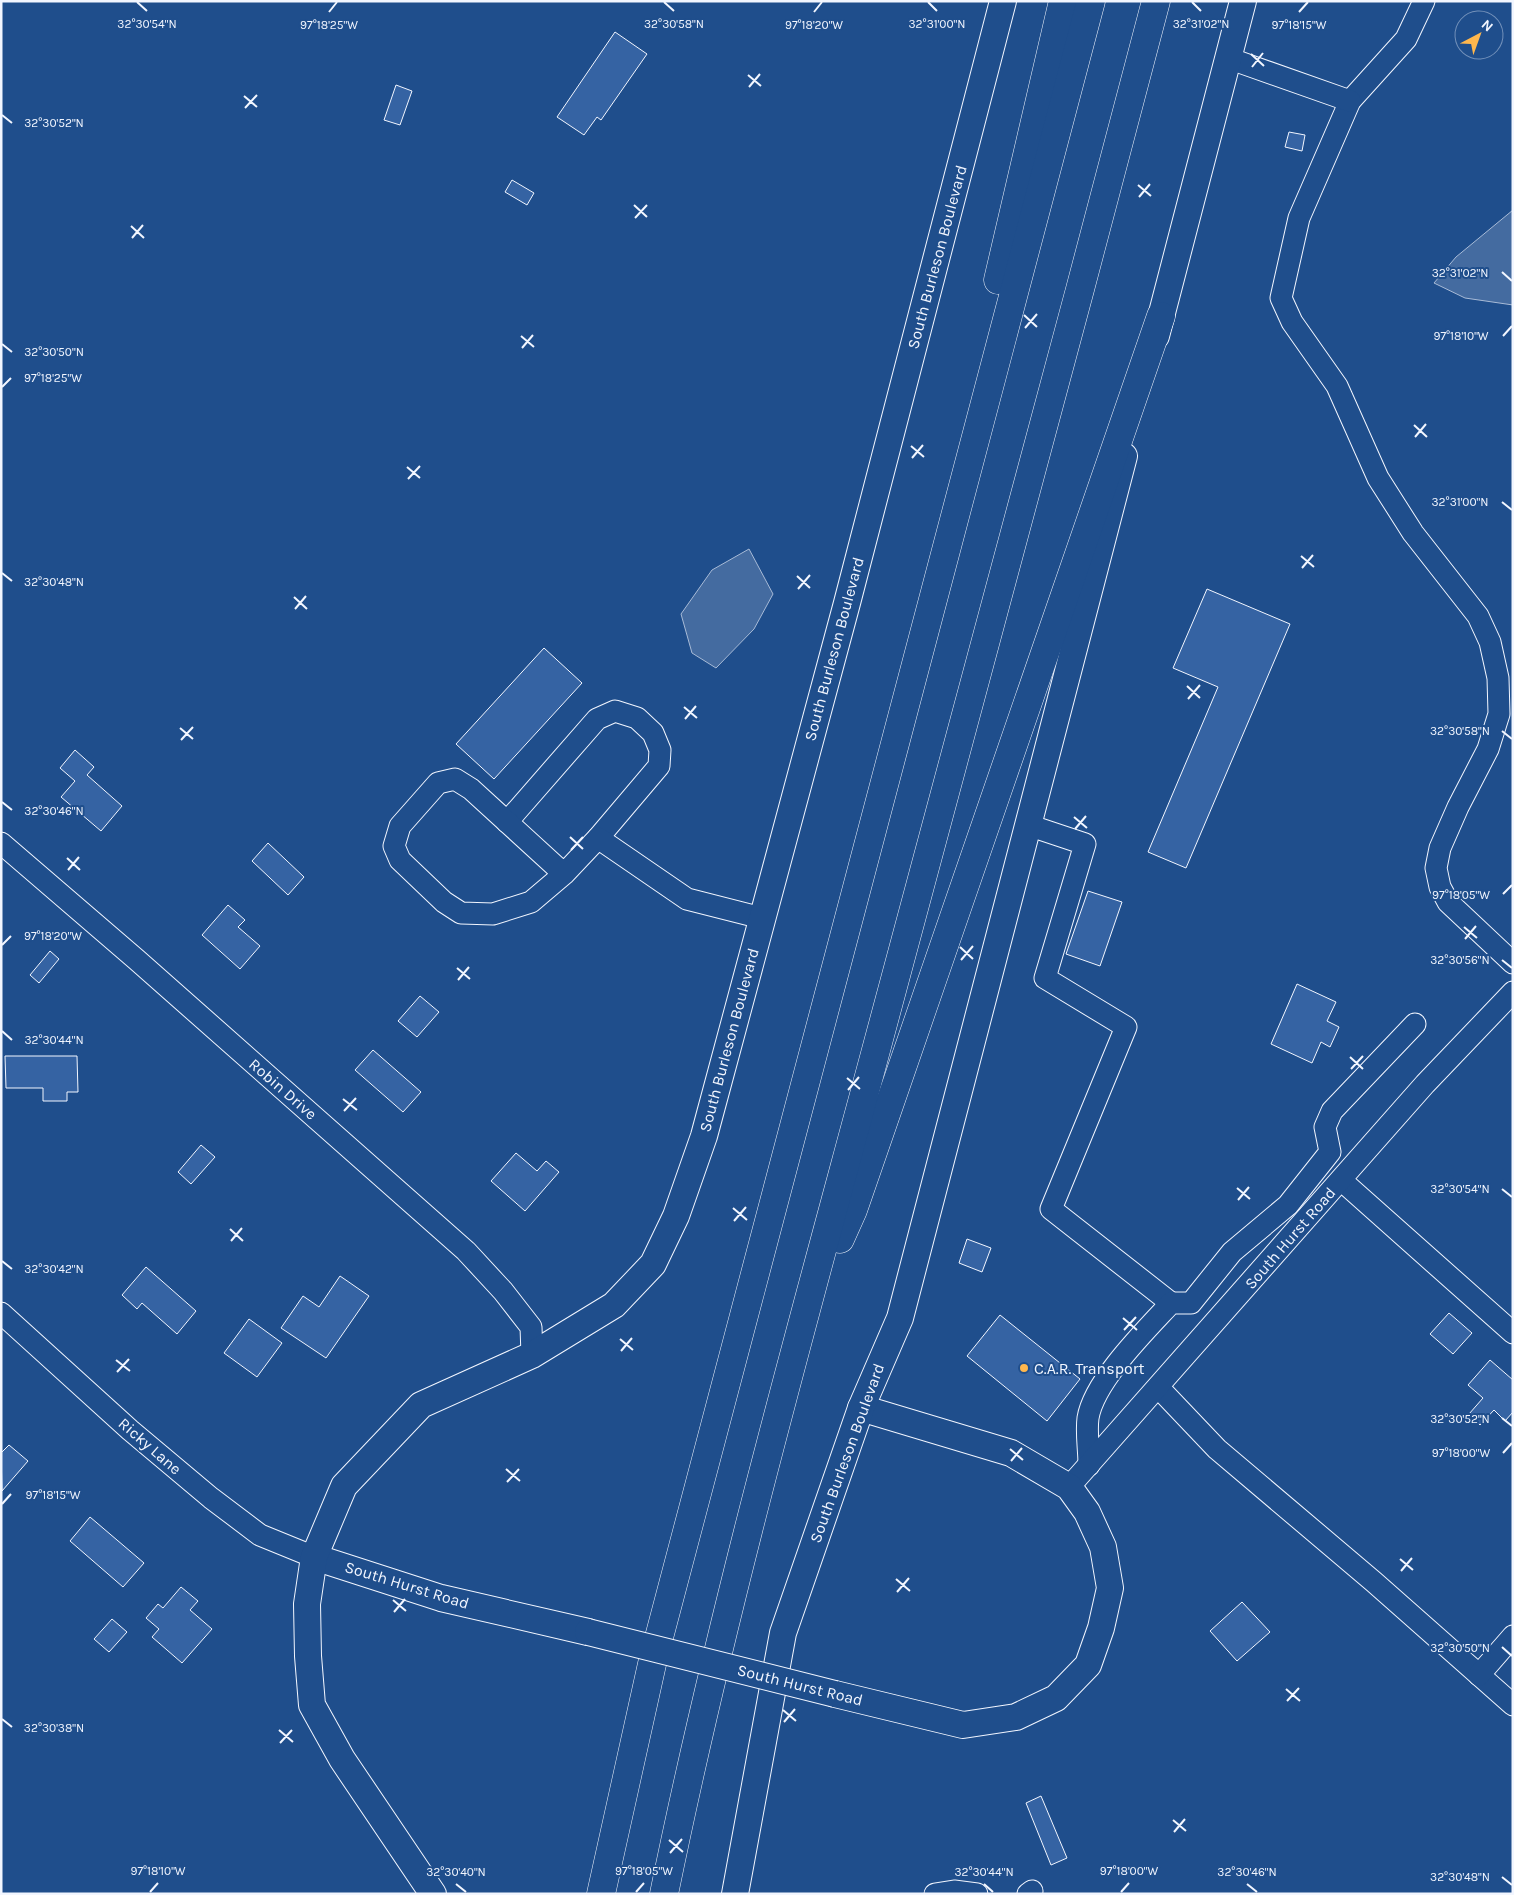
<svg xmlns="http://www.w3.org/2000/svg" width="1514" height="1895" viewBox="0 0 1514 1895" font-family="Karla,sans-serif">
  <rect width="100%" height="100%" fill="#1f4e8c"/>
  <g fill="#446ba0" stroke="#a8bbd7">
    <polygon points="1513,210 1513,305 1465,298 1434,283 1456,257"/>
    <polygon points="749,549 773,594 754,629 716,668 692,653 681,614 712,570"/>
  </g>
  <g fill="#3563a3" stroke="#f2f6ff">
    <polygon points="615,32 647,54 601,120 597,117 584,135 557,117"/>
    <polygon points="396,85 412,91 400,125 384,120"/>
    <polygon points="1289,132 1305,135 1302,151 1285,147"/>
    <polygon points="512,180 534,193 527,205 505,192"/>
    <polygon points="1207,589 1290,624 1186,868 1148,852 1218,687 1173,668"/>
    <polygon points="544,648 582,683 494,779 456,744"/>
    <polygon points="75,750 94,767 87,775 122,806 101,831 61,797 75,781 60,768"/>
    <polygon points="268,843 304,877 288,895 252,861"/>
    <polygon points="1088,891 1122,902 1100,966 1066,954"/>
    <polygon points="228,905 245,920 238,927 260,946 240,969 202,935"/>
    <polygon points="50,951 59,959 39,983 30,975"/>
    <polygon points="1297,984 1336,1002 1327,1021 1339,1027 1330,1047 1321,1042 1312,1063 1271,1044"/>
    <polygon points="420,996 439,1012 417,1037 398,1021"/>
    <polygon points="373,1050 421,1092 403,1112 355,1070"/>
    <polygon points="5,1056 77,1056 78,1092 67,1092 67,1101 43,1101 43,1088 6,1088"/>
    <polygon points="201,1145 215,1157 191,1184 178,1172"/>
    <polygon points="516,1153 537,1171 546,1161 559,1172 525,1211 491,1181"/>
    <polygon points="967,1239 991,1248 982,1272 959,1263"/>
    <polygon points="146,1267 196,1311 177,1334 142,1303 137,1309 122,1295"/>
    <polygon points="340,1276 369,1296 326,1358 281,1328 303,1296 319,1307"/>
    <polygon points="1449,1313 1472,1333 1453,1354 1430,1334"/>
    <polygon points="1000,1315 1080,1379 1047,1421 967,1356"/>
    <polygon points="249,1319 282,1343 257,1377 224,1353"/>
    <polygon points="1490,1360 1513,1380 1513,1412 1505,1421 1494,1410 1480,1425 1469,1414 1483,1398 1468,1385"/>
    <polygon points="9,1445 28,1461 2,1491 1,1453"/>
    <polygon points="90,1517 144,1563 123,1587 70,1541"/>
    <polygon points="181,1587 198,1601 190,1610 212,1629 182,1663 152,1637 159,1629 146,1618 158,1604 163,1608"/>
    <polygon points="1242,1602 1270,1632 1237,1661 1210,1631"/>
    <polygon points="112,1619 127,1632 109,1652 94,1639"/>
    <polygon points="1041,1796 1067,1858 1051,1865 1026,1803"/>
  </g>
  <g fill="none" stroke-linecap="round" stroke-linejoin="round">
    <defs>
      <g id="minor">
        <polyline points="1424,1 1406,39 1350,101 1299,218 1281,298 1292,322 1337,386 1378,478 1413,533 1478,616 1490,642 1498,678 1499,714 1488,749 1458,807 1440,848 1436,868 1440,887 1448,902 1513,963"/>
        <polyline points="1228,58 1350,101"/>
        <polyline points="507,822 597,719 615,711 637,718 653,733 660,750 659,766 598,838"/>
        <polyline points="1028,825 1085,844 1045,978 1126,1027 1051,1209 1171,1303"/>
        <polyline points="1,843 137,960 466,1251 503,1291 531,1327 532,1355"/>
        <polyline points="564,874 471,789 455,779 438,783 400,826 394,846 400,860 444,902 461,913 493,914 531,902 564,874 598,838 687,899 762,918"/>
        <polyline points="1341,1180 1513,1333"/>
        <polyline points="1,1313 130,1430 211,1498 260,1535 314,1557"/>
        <polyline points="1158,1387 1217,1449 1374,1582 1513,1705"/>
        <path d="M1089,1465C1089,1450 1086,1433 1088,1418C1094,1381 1146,1330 1171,1303H1191L1232,1252L1288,1205L1330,1152L1325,1127L1332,1111L1415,1024"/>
        <polyline points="1069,1487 1425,1084 1513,992"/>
        <polyline points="1479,1675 1513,1636"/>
        <polyline points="935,1894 954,1891 977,1894"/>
        <polyline points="1028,1894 1032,1891"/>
      </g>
      <g id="major">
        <polyline points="1156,336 1243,1"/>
        <polyline points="314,1557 441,1598 588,1632"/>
        <polyline points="835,1694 963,1725 1016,1717 1056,1698 1088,1665 1101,1628 1110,1588 1103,1547 1087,1512 1069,1487 1011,1453 861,1408"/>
        <polyline points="433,1894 342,1759 312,1705 308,1656 307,1604 314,1557 344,1486 421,1405 532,1355 614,1305 653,1264 676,1216 704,1136 847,603 1003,1"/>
        <polyline points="735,1894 783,1633 861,1408 900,1318 1124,456"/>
      </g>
      <g id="highway">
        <polyline points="998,280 1063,1"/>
        <polyline points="840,1239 853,1210 1161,316"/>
        <polyline points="601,1894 652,1664 1091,1"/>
        <path d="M664,1894C721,1615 798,1340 872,1065C968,710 1063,356 1156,1"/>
      </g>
    </defs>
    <use href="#minor" stroke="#f2f6ff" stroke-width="23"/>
    <use href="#major" stroke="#f2f6ff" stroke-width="28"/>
    <use href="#highway" stroke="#f2f6ff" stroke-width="29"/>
    <use href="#minor" stroke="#1f4e8c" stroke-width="21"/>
    <use href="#major" stroke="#1f4e8c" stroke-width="26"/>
    <use href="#highway" stroke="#1f4e8c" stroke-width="28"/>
    <defs>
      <polyline id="major-bridge" points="588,1632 835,1694"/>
    </defs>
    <use href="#major-bridge" stroke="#f2f6ff" stroke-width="28" stroke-linecap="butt"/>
    <use href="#major-bridge" stroke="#1f4e8c" stroke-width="26"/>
  </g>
  <path fill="none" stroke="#f2f6ff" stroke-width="2" d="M137,2L147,11M664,2L674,11M928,2L937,11M1192,2L1201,11M329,12L337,2M814,12L822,2M1299,12L1308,2M1251,54L1264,66M1252,67L1263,53M748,75L761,86M749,87L760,74M244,96L257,107M245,108L257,95M2,115L12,123M1138,185L1151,196M1139,197L1150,184M634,205L647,217M635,218L647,205M131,226L144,238M132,238L143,225M1502,272L1512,281M1024,315L1037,327M1025,328L1037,314M521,336L534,347M1503,336L1512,326M2,344L12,352M522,348L533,335M2,387L11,378M1414,425L1427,437M1415,437L1426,424M911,446L924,457M912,458L923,445M407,467L420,478M408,479L420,466M1502,502L1512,510M1301,556L1314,567M1302,568L1313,555M2,573L12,581M797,576L810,588M798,589L810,575M294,597L307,609M295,609L306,596M1187,686L1200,698M1188,699L1200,685M684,707L697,718M685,719L696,706M180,728L193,739M1502,731L1512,739M181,740L193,727M2,802L12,810M1074,817L1087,828M1075,829L1086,816M570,837L583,849M571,850L583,837M67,858L80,870M68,870L79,857M1503,894L1512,885M1464,927L1477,938M1465,939L1476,926M2,945L11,936M960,947L973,959M961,960L973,946M1502,960L1512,968M457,968L470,979M458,980L469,967M2,1031L12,1040M1350,1057L1363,1069M1351,1069L1363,1056M847,1078L860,1089M848,1090L859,1077M343,1099L357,1110M344,1111L356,1098M1237,1188L1250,1199M1502,1189L1512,1197M1238,1200L1249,1187M733,1208L747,1220M734,1221L746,1207M230,1229L243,1241M231,1241L242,1228M2,1261L12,1269M1123,1318L1137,1330M1124,1330L1136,1317M620,1339L633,1350M621,1351L632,1338M116,1360L130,1371M117,1372L129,1359M1502,1418L1512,1426M1010,1449L1023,1460M1503,1453L1512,1443M1011,1461L1022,1448M506,1469L520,1481M507,1482L519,1469M2,1504L11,1494M1400,1559L1413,1570M1401,1571L1412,1558M896,1579L910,1591M897,1592L909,1578M393,1600L406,1611M394,1612L405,1599M1502,1647L1512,1656M1286,1689L1300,1701M1287,1701L1299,1688M783,1710L796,1721M2,1719L12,1727M784,1722L795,1709M279,1730L293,1742M280,1743L292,1730M1173,1820L1186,1831M1174,1832L1185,1819M669,1840L683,1852M670,1853L682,1839M1502,1877L1512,1885M456,1884L466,1892M984,1884L993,1892M1247,1884L1257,1892M150,1892L158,1883M636,1892L644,1883M1121,1892L1129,1883"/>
  <circle fill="#ffb74d" stroke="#1f4e8c" stroke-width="2" cx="1024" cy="1368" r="5"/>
  <g text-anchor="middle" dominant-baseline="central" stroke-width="4" stroke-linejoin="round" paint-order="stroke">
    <g font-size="16" fill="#f2f6ff" stroke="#1f4e8c">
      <text transform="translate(937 257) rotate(-75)">South Burleson Boulevard</text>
      <text transform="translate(834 649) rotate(-75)">South Burleson Boulevard</text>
      <text transform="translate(729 1040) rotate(-75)">South Burleson Boulevard</text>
      <text transform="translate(283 1089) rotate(41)">Robin Drive</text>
      <text transform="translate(1290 1238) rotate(-49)">South Hurst Road</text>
      <text transform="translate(150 1446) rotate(41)">Ricky Lane</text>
      <text transform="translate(847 1453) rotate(-70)">South Burleson Boulevard</text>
      <text transform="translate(407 1585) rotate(17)">South Hurst Road</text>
      <text transform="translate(800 1685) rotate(14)">South Hurst Road</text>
    </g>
    <g font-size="16" fill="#f2f6ff" stroke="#1f4e8c" text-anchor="start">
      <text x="1034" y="1368">C.A.R. Transport</text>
    </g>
  </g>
  <g font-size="12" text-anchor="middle" fill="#f2f6ff" stroke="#1f4e8c" stroke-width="4" stroke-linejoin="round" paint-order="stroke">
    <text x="147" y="28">32°30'54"N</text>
    <text x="674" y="28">32°30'58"N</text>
    <text x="937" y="28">32°31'00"N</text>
    <text x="1201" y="28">32°31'02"N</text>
    <text x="329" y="29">97°18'25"W</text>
    <text x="814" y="29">97°18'20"W</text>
    <text x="1299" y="29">97°18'15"W</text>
    <text x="54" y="127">32°30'52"N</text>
    <text x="1460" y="277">32°31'02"N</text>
    <text x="1461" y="340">97°18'10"W</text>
    <text x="54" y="356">32°30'50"N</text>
    <text x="53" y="382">97°18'25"W</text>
    <text x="1460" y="506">32°31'00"N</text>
    <text x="54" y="586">32°30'48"N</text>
    <text x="1460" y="735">32°30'58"N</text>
    <text x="54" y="815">32°30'46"N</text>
    <text x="1461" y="899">97°18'05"W</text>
    <text x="53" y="940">97°18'20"W</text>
    <text x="1460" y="964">32°30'56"N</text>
    <text x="54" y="1044">32°30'44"N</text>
    <text x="1460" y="1193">32°30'54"N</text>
    <text x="54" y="1273">32°30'42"N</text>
    <text x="1460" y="1423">32°30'52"N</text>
    <text x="1461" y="1457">97°18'00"W</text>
    <text x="53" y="1499">97°18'15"W</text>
    <text x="1460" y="1652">32°30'50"N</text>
    <text x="54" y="1732">32°30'38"N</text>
    <text x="158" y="1875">97°18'10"W</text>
    <text x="644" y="1875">97°18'05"W</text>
    <text x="1129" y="1875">97°18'00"W</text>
    <text x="456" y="1876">32°30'40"N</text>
    <text x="984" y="1876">32°30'44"N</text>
    <text x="1247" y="1876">32°30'46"N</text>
    <text x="1460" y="1881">32°30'48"N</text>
  </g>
  <rect width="1514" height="1895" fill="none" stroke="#f2f6ff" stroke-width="5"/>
  <g transform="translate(1479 35) rotate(41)"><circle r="24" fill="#1f4e8c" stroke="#7391ba"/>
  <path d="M0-4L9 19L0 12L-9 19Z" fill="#ffb74d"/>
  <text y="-8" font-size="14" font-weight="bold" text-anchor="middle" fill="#f2f6ff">N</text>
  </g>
</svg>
